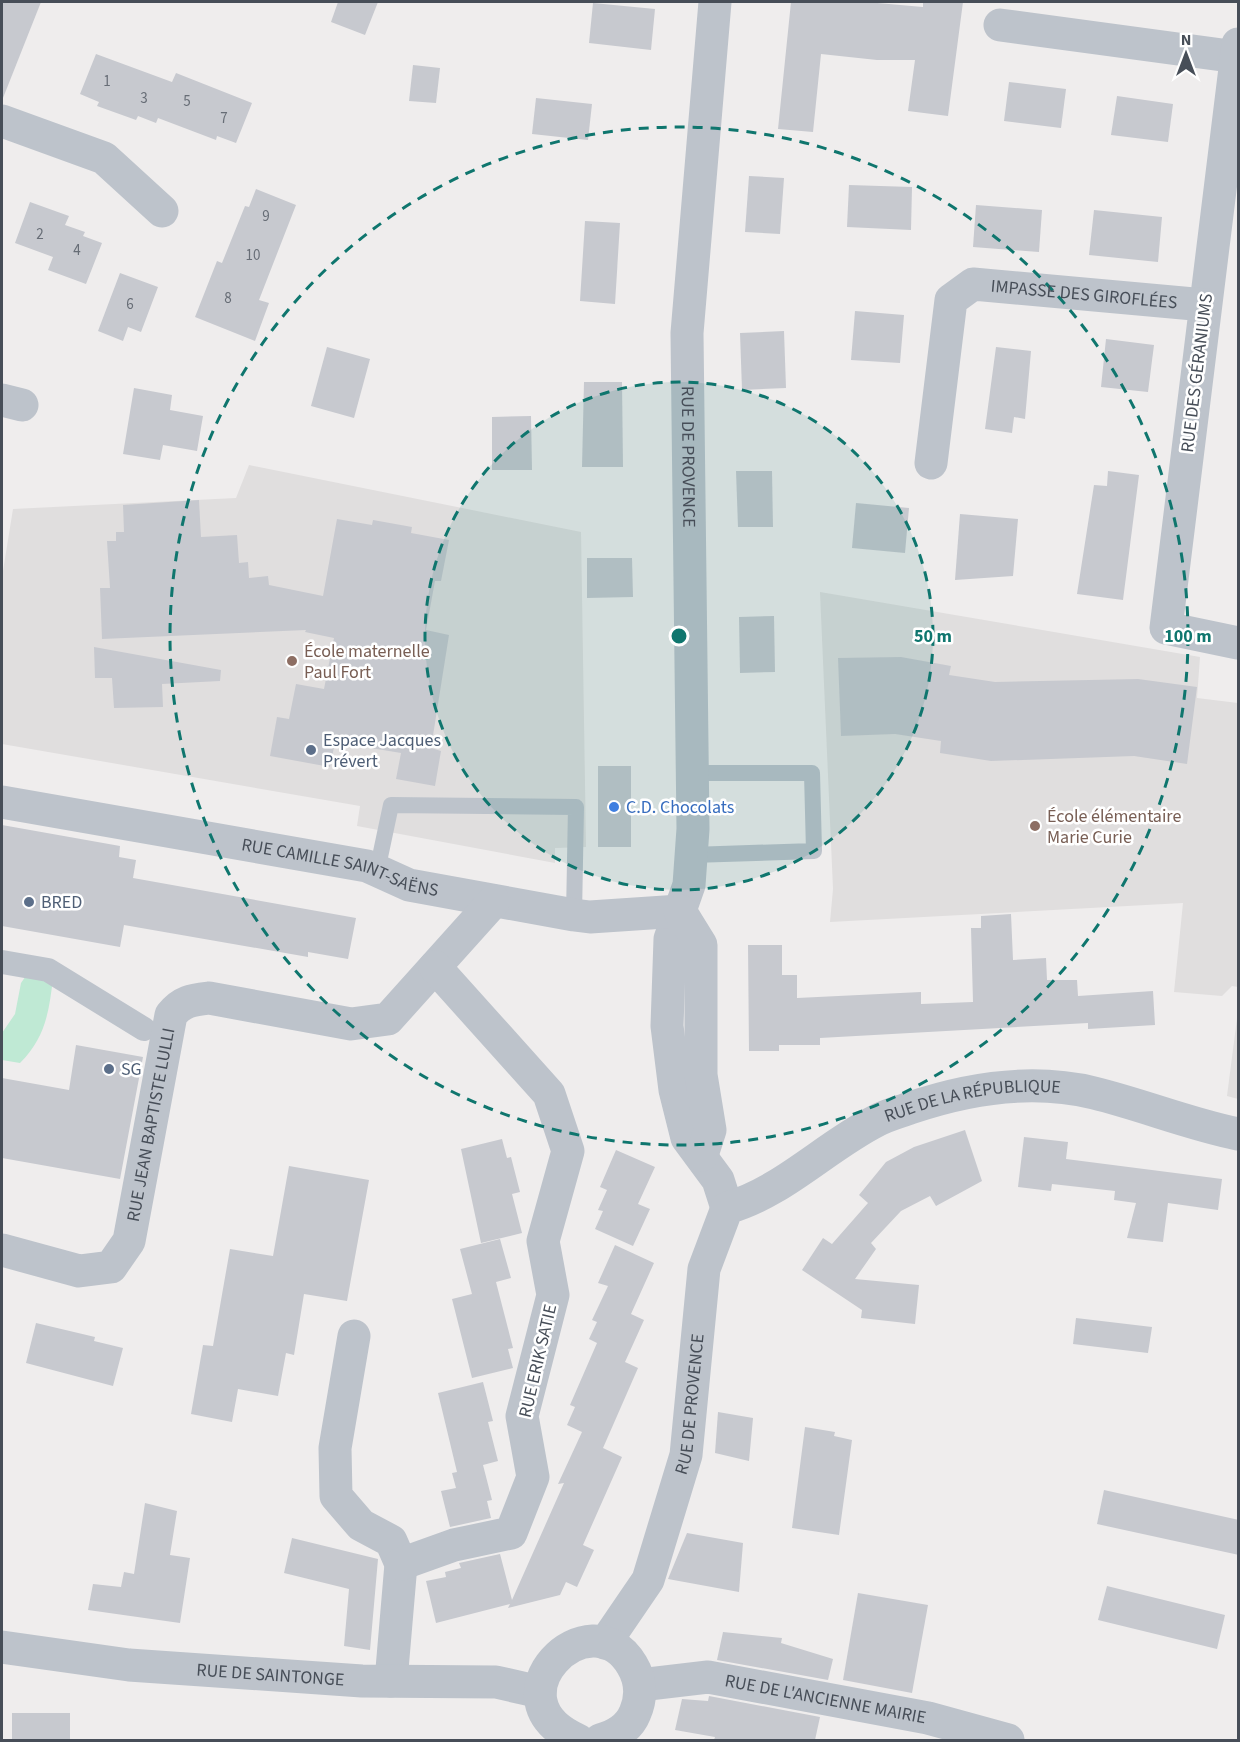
<svg xmlns="http://www.w3.org/2000/svg" width="1240" height="1742" viewBox="0 0 1240 1742" font-family="'Source Sans 3',sans-serif">
  <rect width="100%" height="100%" fill="#efeded"/>
  <g fill="#e0dede">
    <polygon points="249,465 581,532 586,847 555,848 555,863 357,826 360,806 2,744 2,577 13,509 236,498"/>
    <polygon points="820,592 1200,657 1197,698 1238,703 1238,987 1232,986 1222,996 1174,992 1183,903 830,922 833,889"/>
    <polygon points="1238,1011 1238,1099 1227,1096"/>
  </g>
  <path fill="#bfe9d4" d="M30,970L53,978C49,1013 45,1038 20,1063L2,1060V1033L15,1014L21,983Z"/>
  <g fill="#c7c9cf">
    <polygon points="2,2 41,2 3,98 2,97"/>
    <polygon points="338,2 378,2 365,35 331,22"/>
    <polygon points="791,2 866,2 923,7 923,2 963,2 948,116 908,111 915,60 877,60 821,54 813,132 778,129"/>
    <polygon points="593,3 655,9 651,50 589,43"/>
    <polygon points="96,54 172,82 176,73 252,103 236,143 217,136 216,140 158,118 156,123 138,116 136,120 97,106 99,102 80,94"/>
    <polygon points="413,65 440,68 436,103 409,101"/>
    <polygon points="1009,82 1066,89 1061,128 1004,121"/>
    <polygon points="1117,96 1173,104 1168,142 1111,135"/>
    <polygon points="536,98 592,104 588,140 532,134"/>
    <polygon points="749,176 784,178 780,234 745,232"/>
    <polygon points="849,185 912,187 911,230 847,227"/>
    <polygon points="256,189 296,205 259,300 269,303 255,341 195,317 217,261 222,263 245,206 249,207"/>
    <polygon points="30,202 69,216 65,225 85,232 83,236 102,243 86,284 48,270 53,257 15,243"/>
    <polygon points="976,205 1042,210 1039,252 973,247"/>
    <polygon points="1094,210 1162,217 1158,262 1089,255"/>
    <polygon points="585,221 620,223 615,304 580,301"/>
    <polygon points="120,273 158,287 141,332 128,327 123,341 98,331"/>
    <polygon points="855,311 904,315 900,363 851,360"/>
    <polygon points="784,331 786,388 742,390 740,333"/>
    <polygon points="1106,339 1154,345 1148,392 1101,387"/>
    <polygon points="327,347 370,359 354,418 311,406"/>
    <polygon points="996,347 1031,351 1025,419 1014,417 1012,433 985,429"/>
    <polygon points="584,382 622,382 623,467 582,467"/>
    <polygon points="134,388 172,395 170,410 203,416 197,451 163,445 160,460 123,454"/>
    <polygon points="531,416 532,470 492,470 492,417"/>
    <polygon points="736,471 772,471 773,527 738,527"/>
    <polygon points="1108,471 1139,475 1123,600 1077,594 1094,485 1107,486"/>
    <polygon points="199,500 201,537 237,535 239,563 248,562 249,578 268,576 269,585 323,596 337,519 372,525 373,520 412,527 411,533 449,540 441,581 435,581 426,630 449,635 431,748 441,751 435,786 396,779 401,753 335,742 330,767 270,756 277,717 289,719 296,684 324,689 334,638 305,632 306,630 102,639 100,588 110,588 107,541 116,541 116,532 124,532 123,505"/>
    <polygon points="856,503 909,508 905,553 852,548"/>
    <polygon points="960,514 1018,519 1013,576 955,580"/>
    <polygon points="587,558 632,558 633,597 587,598"/>
    <polygon points="774,616 775,672 740,673 739,617"/>
    <polygon points="94,647 221,670 220,681 162,684 163,707 114,708 112,678 95,678"/>
    <polygon points="901,657 951,666 949,675 995,682 1138,679 1197,687 1187,764 1134,756 991,761 940,753 941,741 895,734 841,736 838,658"/>
    <rect x="598" y="766" width="33" height="81"/>
    <polygon points="2,825 120,846 119,857 136,860 133,878 356,918 348,959 308,952 308,957 124,925 120,947 2,926"/>
    <polygon points="1011,914 1013,960 1046,958 1047,980 1077,980 1078,996 1153,991 1155,1025 1088,1029 1088,1023 820,1038 820,1045 779,1045 779,1051 749,1051 748,945 782,945 782,975 797,975 797,998 921,992 921,1004 973,1002 971,928 981,928 981,916"/>
    <polygon points="76,1045 143,1057 120,1179 2,1158 2,1078 69,1090"/>
    <polygon points="965,1130 982,1181 936,1206 930,1196 901,1211 871,1243 876,1249 855,1279 919,1285 915,1324 861,1318 862,1310 802,1270 823,1238 832,1244 868,1203 859,1195 886,1162 914,1147"/>
    <polygon points="1024,1137 1068,1142 1066,1159 1222,1179 1218,1210 1168,1203 1163,1242 1127,1238 1136,1203 1114,1200 1115,1191 1052,1184 1051,1191 1018,1187"/>
    <polygon points="502,1139 507,1158 511,1157 520,1192 512,1194 522,1233 481,1243 461,1149"/>
    <polygon points="616,1150 655,1167 638,1204 650,1209 633,1246 595,1229 603,1211 598,1210 607,1190 600,1187"/>
    <polygon points="289,1166 369,1180 347,1301 304,1294 294,1355 286,1353 278,1396 238,1389 232,1422 191,1414 203,1345 213,1346 230,1249 273,1256"/>
    <polygon points="500,1239 511,1278 496,1282 513,1348 508,1349 513,1368 472,1378 452,1299 472,1294 460,1249"/>
    <polygon points="615,1245 654,1263 631,1314 644,1320 625,1362 638,1368 603,1448 622,1457 583,1545 594,1550 577,1587 566,1582 560,1595 508,1608 510,1604 436,1623 426,1581 446,1577 445,1572 461,1568 459,1563 500,1554 512,1600 564,1483 558,1484 582,1432 567,1425 575,1407 570,1405 597,1343 589,1339 597,1322 592,1320 608,1286 598,1283"/>
    <polygon points="1076,1318 1152,1327 1148,1353 1073,1344"/>
    <polygon points="36,1323 95,1337 94,1341 123,1348 113,1386 26,1363"/>
    <polygon points="483,1382 493,1421 488,1422 498,1461 483,1465 492,1500 487,1501 491,1518 450,1527 441,1491 456,1488 452,1473 457,1472 438,1393"/>
    <polygon points="718,1412 753,1418 749,1461 715,1453"/>
    <polygon points="805,1427 835,1432 834,1436 852,1440 839,1535 792,1528"/>
    <polygon points="1104,1490 1239,1520 1239,1555 1097,1524"/>
    <polygon points="145,1503 177,1511 170,1555 190,1558 180,1623 88,1610 93,1584 121,1587 124,1572 134,1574"/>
    <polygon points="687,1533 743,1543 739,1592 668,1579"/>
    <polygon points="292,1538 378,1559 370,1650 344,1646 349,1589 284,1573"/>
    <polygon points="1107,1586 1225,1615 1217,1649 1098,1620"/>
    <polygon points="858,1593 928,1605 912,1693 843,1680"/>
    <polygon points="723,1632 782,1638 781,1643 833,1659 828,1680 717,1660"/>
    <polygon points="709,1696 820,1717 815,1740 714,1740 715,1737 675,1730 682,1699 708,1701"/>
    <rect x="12" y="1713" width="58" height="27"/>
  </g>
  <g fill="none" stroke-linecap="round" stroke-linejoin="round">
    <g stroke="#bdc3cb" stroke-width="16">
      <polyline points="691,855 814,851 812,773 694,773"/>
      <polyline points="377,871 391,805 576,807 574,915"/>
    </g>
    <polyline stroke="#bdc3cb" stroke-width="24" points="2,962 48,970 144,1029"/>
    <g stroke="#bdc3cb" stroke-width="33">
      <path id="s1" d="M715,2L687,333L693,829L689,885L670,939L667,1026L675,1090L687,1138L718,1180L727,1208"/>
      <polyline points="1000,25 1237,57"/>
      <polyline points="1238,44 1166,628 1238,643"/>
      <polyline points="2,121 104,158 162,211"/>
      <polyline points="2,400 22,405"/>
      <path id="s2" d="M931,463L951,300L973,284L1205,305"/>
      <path id="s3" d="M2,802L367,866L409,885L574,915L590,917L680,911"/>
      <polyline points="680,911 701,945 701,1075 710,1130 702,1155"/>
      <path id="s4" d="M2,1250L79,1271L111,1267L129,1241L171,1015C182,1001 192,1000 209,998L351,1024L388,1019L494,901"/>
      <polyline points="354,1336 335,1448 336,1496 361,1525 391,1541 401,1564 391,1681"/>
      <polyline points="401,1564 454,1545 511,1533 533,1477 522,1416 553,1295 543,1241 568,1151 549,1094 435,967"/>
    </g>
    <g stroke="#bdc3cb" stroke-width="33">
      <path id="s5" d="M605,1643L648,1580L686,1455L704,1269L727,1208C783,1192 825,1147 876,1121C887,1115 899,1112 910,1108C969,1088 1032,1078 1094,1093C1143,1105 1189,1124 1238,1134"/>
      <path id="s6" d="M2,1647L129,1665L362,1681L496,1682L540,1692"/>
      <path id="s7" d="M640,1685L708,1677L928,1718L1008,1740"/>
      <path d="M578,1740C484,1699 590,1594 632,1665C641,1680 642,1697 635,1713C629,1728 615,1736 600,1740"/>
    </g>
  </g>
  <circle cx="679" cy="636" r="254" fill="#0f766e" fill-opacity=".12"/>
  <g fill="none" stroke="#0f766e" stroke-width="3" stroke-dasharray="10 8">
    <circle cx="679" cy="636" r="254"/>
    <circle cx="679" cy="636" r="509"/>
  </g>
  <g fill="#8d6e63" stroke="#fff" stroke-width="2">
    <circle cx="292" cy="661" r="6"/>
    <circle cx="1035" cy="826" r="6"/>
  </g>
  <g fill="#5c6f8a" stroke="#fff" stroke-width="2">
    <circle cx="311" cy="750" r="6"/>
    <circle cx="29" cy="902" r="6"/>
    <circle cx="109" cy="1069" r="6"/>
  </g>
  <circle fill="#3f7fe0" stroke="#fff" stroke-width="2" cx="614" cy="807" r="6"/>
  <g text-anchor="middle" dominant-baseline="central" stroke-width="5" stroke-linejoin="round" paint-order="stroke">
    <g font-size="15" fill="#676d76">
      <text x="107" y="81">1</text>
      <text x="144" y="98">3</text>
      <text x="187" y="101">5</text>
      <text x="224" y="118">7</text>
      <text x="266" y="216">9</text>
      <text x="40" y="234">2</text>
      <text x="77" y="250">4</text>
      <text x="253" y="255">10</text>
      <text x="228" y="298">8</text>
      <text x="130" y="304">6</text>
    </g>
    <g font-size="18" fill="#474e58" stroke="#fff">
      <text stroke="none"><textPath href="#s2" startOffset="303">IMPASSE DES GIROFLÉES</textPath></text>
      <text transform="translate(1197 373) rotate(-83)">RUE DES GÉRANIUMS</text>
      <text stroke="none"><textPath href="#s1" startOffset="456">RUE DE PROVENCE</textPath></text>
      <text stroke="none"><textPath href="#s3" startOffset="345">RUE CAMILLE SAINT-SAËNS</textPath></text>
      <text stroke="none"><textPath href="#s5" startOffset="732">RUE DE LA RÉPUBLIQUE</textPath></text>
      <text stroke="none"><textPath href="#s4" startOffset="262">RUE JEAN BAPTISTE LULLI</textPath></text>
      <text transform="translate(538 1361) rotate(-77)">RUE ERIK SATIE</text>
      <text stroke="none"><textPath href="#s5" startOffset="258">RUE DE PROVENCE</textPath></text>
      <text stroke="none"><textPath href="#s6" startOffset="270">RUE DE SAINTONGE</textPath></text>
      <text stroke="none"><textPath href="#s7" startOffset="188">RUE DE L'ANCIENNE MAIRIE</textPath></text>
    </g>
    <g font-size="18" fill="#785e54" stroke="#fff" text-anchor="start">
      <text x="304" y="651">École maternelle<tspan x="304" dy="21">Paul Fort</tspan></text>
      <text x="1047" y="816">École élémentaire<tspan x="1047" dy="21">Marie Curie</tspan></text>
    </g>
    <g font-size="18" fill="#4e5e75" stroke="#fff" text-anchor="start">
      <text x="323" y="740">Espace Jacques<tspan x="323" dy="21">Prévert</tspan></text>
      <text x="41" y="902">BRED</text>
      <text x="121" y="1069">SG</text>
    </g>
    <g font-size="18" fill="#366cbe" stroke="#fff" text-anchor="start">
      <text x="626" y="807">C.D. Chocolats</text>
    </g>
  </g>
  <circle cx="679" cy="636" r="9" fill="#0f766e" stroke="#fff" stroke-width="3"/>
  <g font-size="18" text-anchor="middle" font-weight="bold" fill="#0f766e" stroke="#fff" stroke-width="5" stroke-linejoin="round" paint-order="stroke">
    <text x="933" y="642">50 m</text>
    <text x="1188" y="642">100 m</text>
  </g>
  <rect width="1240" height="1742" fill="none" stroke="#474e58" stroke-width="6"/>
  <g transform="translate(1186 54)" stroke="#ffffff" stroke-width="4.5" paint-order="stroke">
  <path d="M0-4.5L10 22L0 15L-10 22Z" fill="#474e58"/>
  <text y="-9" font-size="16" font-weight="bold" text-anchor="middle" fill="#474e58">N</text>
  </g>
</svg>
